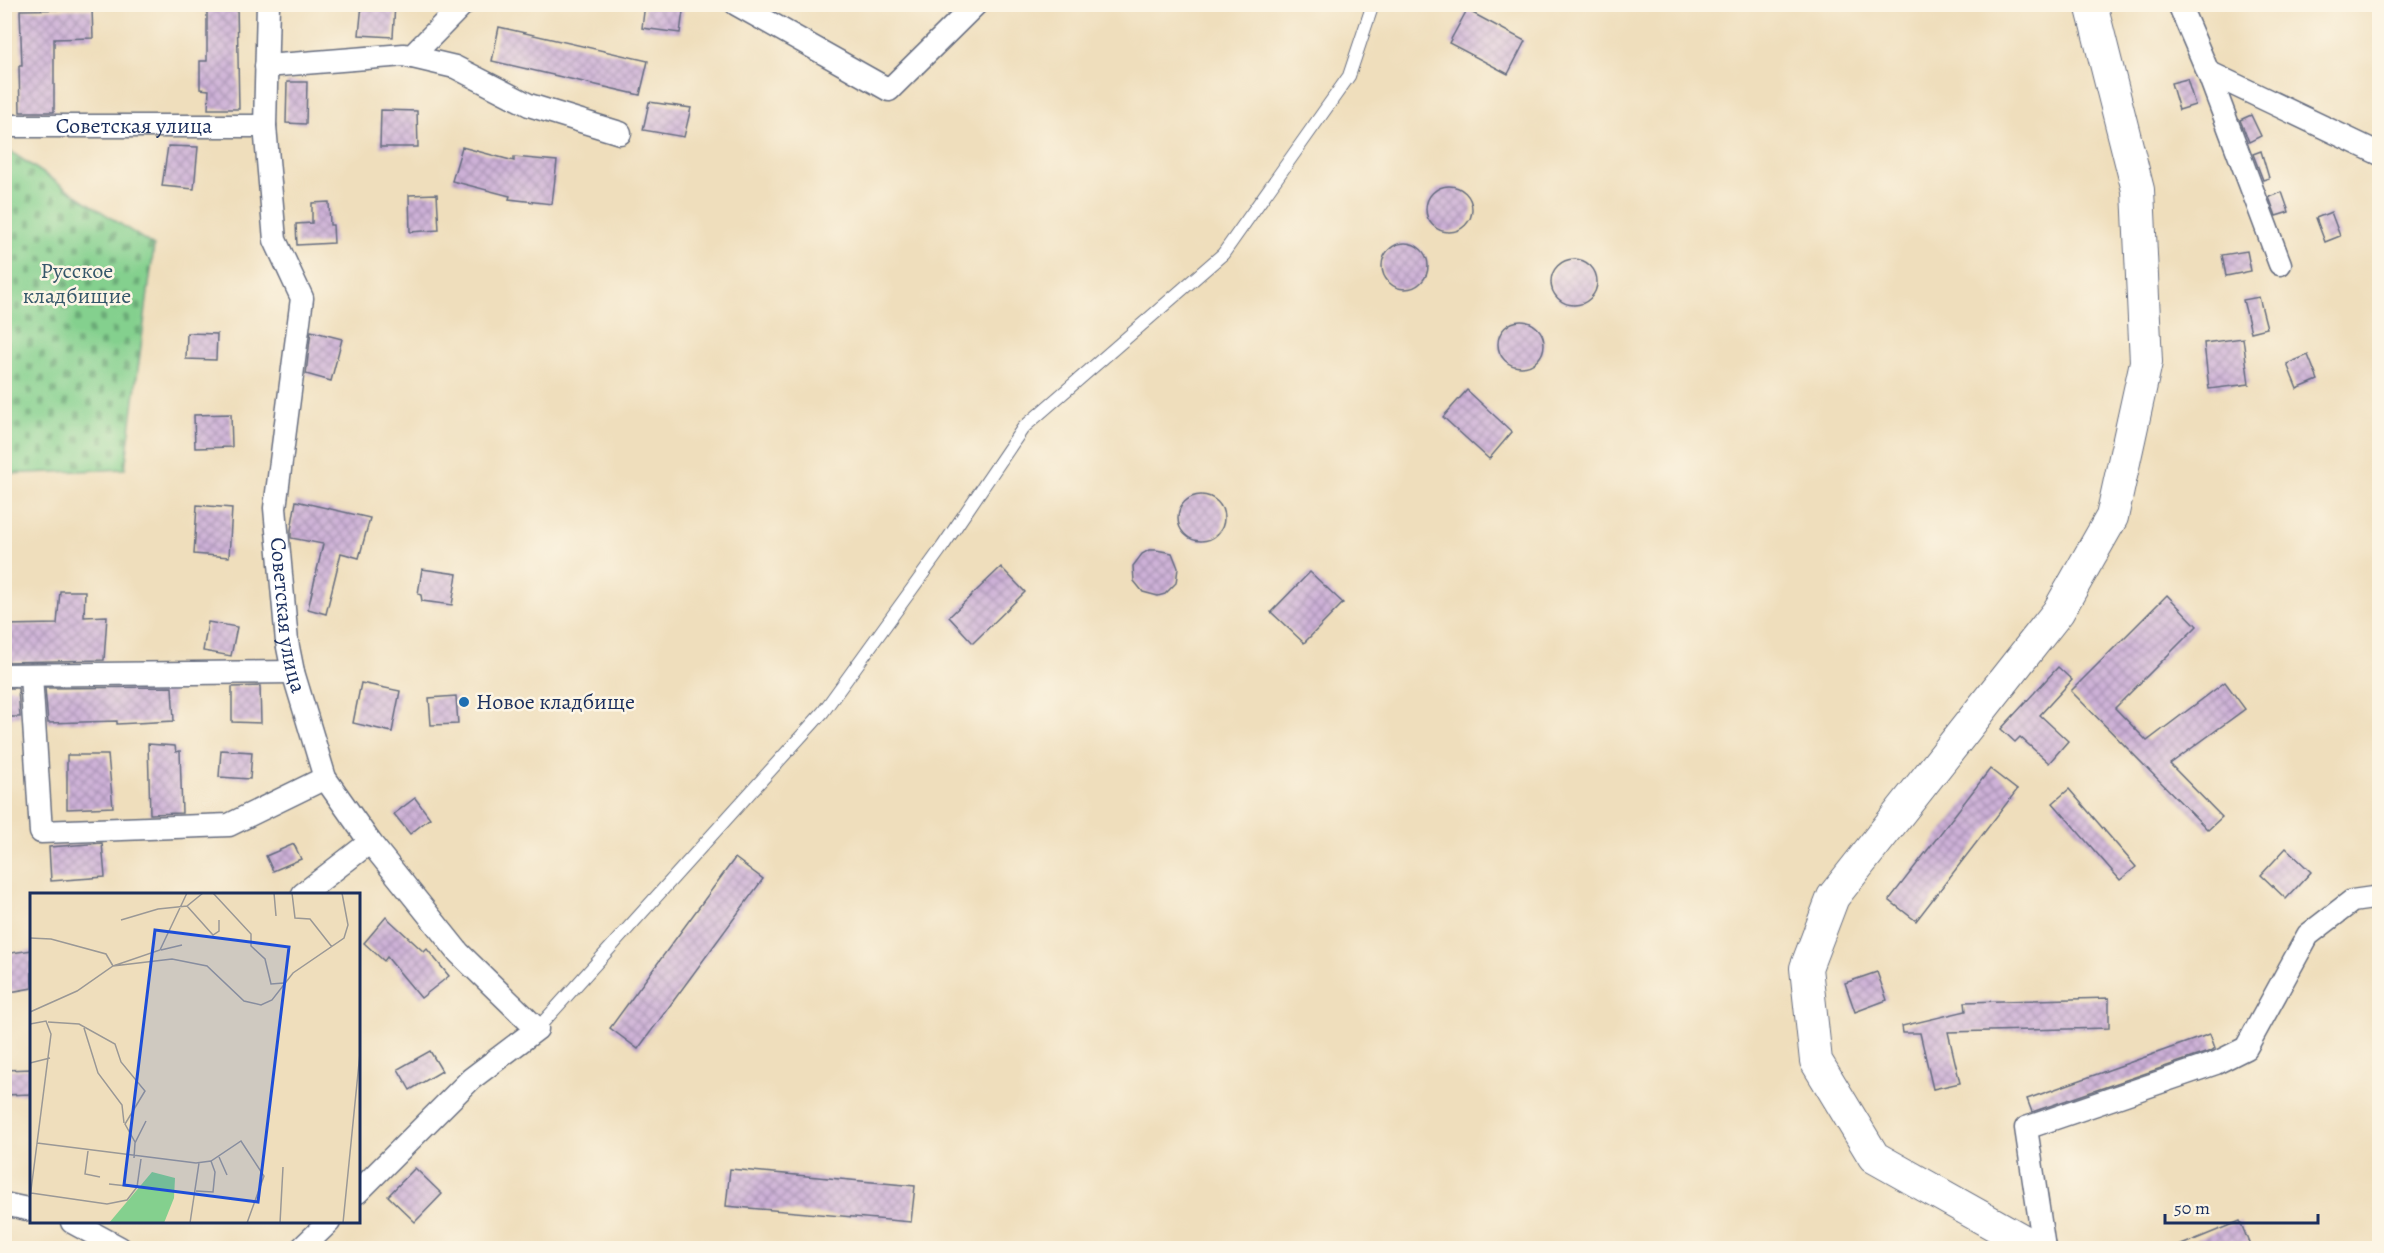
<svg xmlns="http://www.w3.org/2000/svg" width="2384" height="1253" viewBox="0 0 2384 1253" font-family="Alegreya,serif">
  <defs>
    <pattern id="cemetery-stones" width="16" height="16" patternUnits="userSpaceOnUse" patternTransform="scale(1.5)"><rect width="16" height="16" fill="#84d08e"/><path d="M2 7V4a2 2 0 0 1 4 0v3zM10 15v-3a2 2 0 0 1 4 0v3z" fill="#6ba977"/></pattern>
    <pattern id="building-cross-hatch" width="8" height="8" patternUnits="userSpaceOnUse" patternTransform="scale(1.5)"><rect width="8" height="8" fill="#cdb1d7"/><path d="M0 0l8 8M0 8l8-8" fill="none" stroke="#a690b2"/></pattern>
  </defs>
  <rect width="100%" height="100%" fill="#fcf5e5"/>
  <filter id="ink" filterUnits="userSpaceOnUse"><feTurbulence type="fractalNoise" baseFrequency=".0167" numOctaves="2"/><feDisplacementMap in="SourceGraphic" scale="12" xChannelSelector="R" yChannelSelector="G"/><feConvolveMatrix kernelMatrix="1 2 1 2 8 2 1 2 1" color-interpolation-filters="sRGB"/></filter>
  <filter id="wash" filterUnits="userSpaceOnUse"><feTurbulence type="fractalNoise" baseFrequency=".008" numOctaves="4" result="noise"/><feDisplacementMap in="SourceGraphic" scale="24" xChannelSelector="R" yChannelSelector="G"/><feGaussianBlur stdDeviation="1.35" result="paint"/><feColorMatrix in="noise" values="0 0 0 0 0 0 0 0 0 0 0 0 0 0 0 0 0 1.4 0 .05"/><feComposite in="paint" operator="in"/></filter>
  <g filter="url(#wash)">
    <rect width="100%" height="100%" fill="#efdebc"/>
    <polygon fill="url(#cemetery-stones)" stroke="#508076" stroke-width="1.5" points="5,148 154,246 125,469 5,474"/>
    <g id="blocks">
      <g fill="url(#building-cross-hatch)">
        <polygon points="207,4 237,4 239,109 208,109 209,90 200,89 200,61 207,61"/>
        <polygon points="362,4 395,4 393,37 359,35"/>
        <polygon points="645,4 684,4 680,33 642,28"/>
        <polygon points="92,9 93,38 54,39 54,112 20,112 19,66 22,66 20,10"/>
        <polygon points="1467,10 1525,41 1508,74 1449,43"/>
        <polygon points="499,27 648,61 640,95 492,61"/>
        <polygon points="2187,79 2195,105 2179,110 2171,83"/>
        <polygon points="287,82 307,82 306,124 286,123"/>
        <polygon points="649,102 691,108 684,137 643,130"/>
        <polygon points="381,110 417,111 418,147 380,147"/>
        <polygon points="2251,115 2261,136 2249,142 2240,120"/>
        <polygon points="168,146 198,147 194,189 162,186"/>
        <polygon points="462,147 514,161 514,157 557,161 552,204 509,199 510,196 452,181"/>
        <polygon points="2261,151 2269,178 2263,180 2253,154"/>
        <circle cx="1449" cy="209" r="23"/>
        <polygon points="2282,192 2289,212 2276,216 2269,197"/>
        <polygon points="437,194 439,230 410,232 409,195"/>
        <polygon points="329,202 330,225 333,225 334,243 297,245 296,224 312,223 312,203"/>
        <polygon points="2331,212 2340,236 2325,242 2316,218"/>
        <circle cx="1405" cy="266" r="23"/>
        <polygon points="2247,251 2251,271 2226,276 2222,255"/>
        <circle cx="1574" cy="282" r="23"/>
        <polygon points="2259,297 2267,328 2251,332 2243,300"/>
        <circle cx="1521" cy="344" r="23"/>
        <polygon points="311,331 342,339 331,381 306,374"/>
        <polygon points="187,333 217,334 216,360 186,359"/>
        <polygon points="2243,338 2249,384 2209,389 2204,343"/>
        <polygon points="2308,355 2318,380 2297,389 2287,364"/>
        <polygon points="1467,390 1512,432 1489,459 1443,417"/>
        <polygon points="231,414 232,447 195,448 194,415"/>
        <circle cx="1201" cy="518" r="23"/>
        <polygon points="296,501 370,518 359,558 341,553 326,614 308,609 323,544 291,538 291,530"/>
        <polygon points="197,505 232,508 229,557 194,554"/>
        <polygon points="1149,550 1156,550 1172,553 1178,568 1176,583 1165,594 1158,596 1143,592 1134,581 1133,566 1142,554"/>
        <polygon points="1001,567 1025,592 973,643 949,617"/>
        <polygon points="422,569 457,574 452,605 422,601 421,595 418,594"/>
        <polygon points="1310,572 1343,603 1304,643 1271,612"/>
        <polygon points="60,591 85,591 84,617 107,616 104,660 4,662 4,625 57,624"/>
        <polygon points="2167,595 2197,626 2115,708 2147,741 2225,682 2245,709 2170,764 2222,817 2208,830 2071,691"/>
        <polygon points="208,622 237,627 231,656 203,651"/>
        <polygon points="2058,667 2072,680 2040,715 2068,741 2049,763 2020,737 2015,742 2001,729"/>
        <polygon points="361,683 400,691 392,732 353,723"/>
        <polygon points="260,686 261,723 232,722 232,687"/>
        <polygon points="172,687 174,721 117,724 117,721 48,723 45,688"/>
        <polygon points="4,688 18,688 20,717 4,717"/>
        <polygon points="456,696 458,724 431,725 429,698"/>
        <polygon points="148,744 175,746 176,752 180,751 182,813 150,814"/>
        <polygon points="221,750 252,752 250,779 219,777"/>
        <polygon points="67,755 108,755 113,807 67,809"/>
        <polygon points="1990,769 2017,790 1916,921 1889,900"/>
        <polygon points="2069,789 2136,867 2120,880 2053,803"/>
        <polygon points="415,798 430,818 410,834 394,814"/>
        <polygon points="102,843 105,877 51,881 49,847"/>
        <polygon points="294,844 301,859 273,871 266,856"/>
        <polygon points="2286,848 2311,872 2286,899 2261,875"/>
        <polygon points="735,858 763,879 638,1049 610,1028"/>
        <polygon points="386,917 424,952 427,949 449,976 421,998 387,957 384,961 364,943"/>
        <polygon points="32,950 32,988 4,993 4,954"/>
        <polygon points="1877,972 1887,1000 1855,1012 1845,983"/>
        <polygon points="2109,998 2109,1028 1948,1032 1960,1083 1933,1089 1920,1033 1903,1033 1902,1026 1966,1011 1965,1002"/>
        <polygon points="2210,1034 2215,1048 2211,1051 2032,1112 2027,1099"/>
        <polygon points="430,1051 442,1071 410,1090 398,1069"/>
        <polygon points="32,1069 32,1094 4,1095 4,1070"/>
        <polygon points="415,1168 442,1194 415,1222 388,1196"/>
        <polygon points="730,1169 915,1186 911,1222 726,1206"/>
        <polygon points="2240,1221 2251,1248 2174,1248"/>
      </g>
    </g>
  </g>
  <g filter="url(#ink)">
    <use href="#blocks" fill-opacity="0" stroke="#656c7f" stroke-width="1.5"/>
    <g fill="none" stroke-linecap="round" stroke-linejoin="round">
      <defs>
        <polyline id="service" points="537,1029 823,712 943,546 1023,428 1223,254 1349,76 1373,4"/>
        <g id="minor">
          <path id="s1" d="M268,4L265,126L275,240L302,298L275,508L287,642L293,672L325,778L370,842L459,953L537,1029L471,1079L358,1192"/>
          <polyline points="736,4 889,90 976,4"/>
          <polyline points="2179,4 2208,72 2380,154"/>
          <polyline points="411,57 463,4"/>
          <polyline points="266,66 404,55 455,67 529,105 620,133"/>
          <polyline points="2208,72 2280,264"/>
          <path id="s2" d="M4,126H265"/>
          <polyline points="4,675 293,672"/>
          <polyline points="31,675 41,832 229,825 325,778"/>
          <polyline points="303,894 370,842"/>
          <polyline points="4,1204 32,1210"/>
          <polyline points="72,1222 120,1248"/>
          <polyline points="302,1248 329,1222"/>
          <polyline points="2044,1248 2026,1128 2216,1063 2246,1048 2308,935 2352,901 2380,897"/>
        </g>
        <polyline id="secondary" points="2036,1248 1874,1157 1816,1061 1806,968 1833,897 2058,612 2112,517 2146,362 2138,190 2091,4"/>
      </defs>
      <use href="#service" stroke="#656c7f" stroke-width="14"/>
      <use href="#minor" stroke="#656c7f" stroke-width="25"/>
      <use href="#secondary" stroke="#656c7f" stroke-width="34"/>
      <use href="#service" stroke="#fff" stroke-width="12"/>
      <use href="#minor" stroke="#fff" stroke-width="22"/>
      <use href="#secondary" stroke="#fff" stroke-width="32"/>
    </g>
  </g>
  <circle fill="#1f6fb2" stroke="#fcf5e5" stroke-width="2" cx="464" cy="702" r="6"/>
  <g text-anchor="middle" dominant-baseline="central" stroke-width="5" stroke-linejoin="round" paint-order="stroke">
    <g font-size="22" fill="#1b2f5e" stroke="#fcf5e5">
      <text stroke="none"><textPath href="#s2" startOffset="130">Советская улица</textPath></text>
      <text stroke="none"><textPath href="#s1" startOffset="620">Советская улица</textPath></text>
    </g>
    <g font-size="22" fill="#35576a" stroke="#fcf5e5">
      <text x="77" y="271">Русское<tspan x="77" dy="25">кладбищие</tspan></text>
    </g>
    <g font-size="22" fill="#1b2f5e" stroke="#fcf5e5" text-anchor="start">
      <text x="476" y="702">Новое кладбище</text>
    </g>
  </g>
  <g transform="translate(30 893)">
    <rect width="330" height="330" fill="#efdebc"/>
    <path d="M122,279L145,285L144,305L134,330H79Z" fill="#84d08e"/>
    <path fill="none" stroke="#9a9896" stroke-width="1.5" d="M183,0L221,41V53L235,66L241,91L254,90M244,0L246,23M262,0L265,25L280,26L302,54M157,13L183,42L189,38V27M91,27L128,16L157,13L173,0M0,45L21,46L76,61L83,73L130,57L157,0M131,57L152,52M0,119L47,98L83,73L142,66L177,73L214,108L231,112L242,107L263,80L314,45L318,32L312,0M18,129L49,131L85,151L91,169L115,198L95,231L105,249M0,131L16,128L21,141L0,305M54,135L68,180L92,212L94,230M0,170L20,165M7,250L166,270L181,268L211,248L234,283L217,330M58,258L55,281L70,284M189,264L197,282M104,265L105,250L116,228M79,291L106,294M107,294L111,266M166,298L183,299L185,279L181,268M1,300L77,311L97,307L107,294M160,330L169,270M250,330L253,274M313,330L330,160"/>
    <path fill="#1d4ed8" fill-opacity="0.15" stroke="#1d4ed8" stroke-width="3" d="M125,37L259,54L228,309L94,292Z"/>
    <rect width="330" height="330" fill="none" stroke="#1b2f5e" stroke-width="3"/>
  </g>
  <rect width="2384" height="1253" fill="none" stroke="#fcf5e5" stroke-width="24"/>
  <path d="M2165 1214v9h153v-9" fill="none" stroke="#1b2f5e" stroke-width="3"/>
  <text x="2174" y="1214" font-size="18" fill="#1b2f5e" stroke="#fcf5e5" stroke-width="4.5" paint-order="stroke">50 m</text>
</svg>
